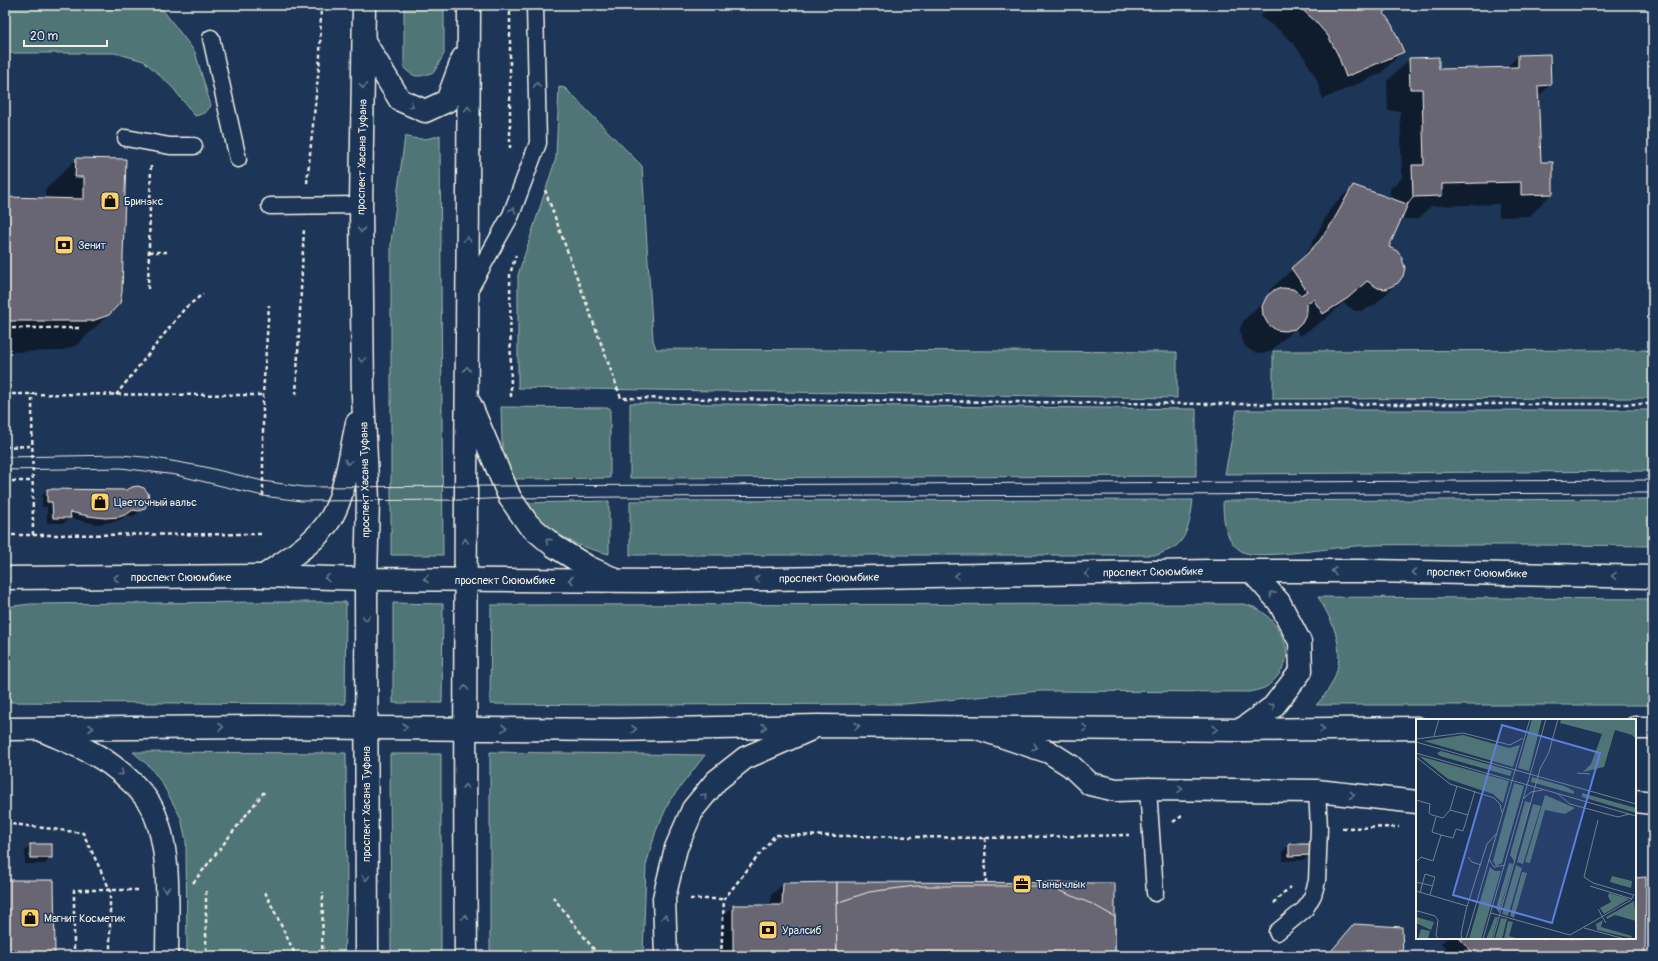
<svg xmlns="http://www.w3.org/2000/svg" width="1658" height="961" viewBox="0 0 1658 961" font-family="Pangolin,sans-serif">
  <rect width="100%" height="100%" fill="#1d3557"/>
  <filter id="ink" filterUnits="userSpaceOnUse"><feTurbulence type="fractalNoise" baseFrequency=".025" numOctaves="2"/><feDisplacementMap in="SourceGraphic" scale="8" xChannelSelector="R" yChannelSelector="G"/><feConvolveMatrix kernelMatrix="1 2 1 2 8 2 1 2 1" color-interpolation-filters="sRGB"/></filter>
  <g filter="url(#ink)">
    <g fill="#4f7476" stroke="#a2b2af">
      <polygon points="5,5 159,5 195,52 211,106 205,113 195,116 173,88 144,61 115,53 5,53"/>
      <path d="M404,5H444V54L434,72C419,77 415,79 404,68Z"/>
      <polygon points="559,87 565,88 642,166 653,340 656,349 1177,352 1177,398 518,388 518,275 556,158"/>
      <path d="M440,135L443,555H391V242L405,136C417,140 428,140 440,135Z"/>
      <polygon points="1653,350 1653,398 1273,399 1273,351"/>
      <polygon points="630,403 1196,409 1196,476 630,478"/>
      <polygon points="501,407 610,408 610,478 514,479 505,461 502,443"/>
      <polygon points="1237,410 1653,410 1653,471 1225,474"/>
      <path d="M1653,499V546C1587,545 1520,545 1454,545C1415,545 1375,543 1336,548C1317,550 1258,559 1243,552C1225,542 1223,520 1223,501Z"/>
      <path d="M1193,500C1191,515 1189,536 1175,547C1170,550 1163,552 1158,555H630V501Z"/>
      <path d="M609,501V554C571,545 550,534 526,503Z"/>
      <path d="M1318,597L1653,599V705H1316C1350,670 1342,635 1318,597Z"/>
      <polygon points="264,602 346,602 345,704 5,702 5,607 30,604"/>
      <polygon points="393,603 443,604 442,703 393,703"/>
      <path d="M1243,604C1258,607 1268,614 1277,628C1289,646 1291,660 1276,678C1272,682 1269,686 1264,688C1259,690 1254,691 1249,692L1039,691L905,704L617,705L490,704L491,605Z"/>
      <polygon points="133,752 346,753 347,893 344,956 187,956 186,841 181,818 162,783 150,767"/>
      <polygon points="490,752 705,755 670,800 656,831 646,865 643,956 490,956"/>
      <polygon points="390,754 441,754 441,956 391,956"/>
    </g>
    <g fill="#0007">
      <polygon points="1268,5 1391,5 1383,14 1403,51 1380,74 1323,99 1316,78 1305,59 1293,43 1279,30 1260,17"/>
      <polygon points="1549,55 1550,85 1538,97 1540,163 1552,193 1530,216 1499,217 1499,204 1431,206 1418,219 1400,219 1388,247 1398,282 1375,305 1362,311 1355,311 1343,303 1324,320 1300,336 1295,328 1271,351 1262,354 1253,352 1245,346 1241,338 1240,329 1244,320 1271,294 1269,291 1299,263 1310,247 1330,209 1353,186 1390,199 1390,189 1402,178 1400,111 1388,111 1387,81 1410,59 1438,70 1505,69 1518,56"/>
      <polygon points="76,159 125,160 114,309 77,345 61,351 5,352 5,198 45,199 45,190"/>
      <polygon points="47,490 143,508 137,514 132,516 126,515 120,520 112,522 98,524 69,518 64,523 47,523 47,507 42,507 42,496"/>
      <polygon points="31,845 51,858 45,864 25,864 25,851"/>
      <polygon points="1289,845 1310,855 1304,860 1283,861 1283,851"/>
      <polygon points="1635,879 1644,956 1453,956 1441,943 1447,938 1635,938"/>
      <polygon points="783,884 1114,956 722,956 722,918 733,906 771,906 771,895"/>
      <polygon points="1355,925 1402,956 1326,956"/>
    </g>
    <g fill="#696673" stroke="#f4f1e8">
      <polygon points="1297,5 1392,5 1384,13 1392,25 1404,52 1346,77 1338,55 1328,36 1315,21"/>
      <polygon points="1550,54 1551,85 1538,86 1541,162 1553,162 1553,194 1521,195 1521,182 1442,184 1442,196 1413,197 1412,165 1424,165 1422,89 1410,89 1409,58 1439,57 1439,69 1518,67 1518,55"/>
      <polygon points="76,158 126,159 122,292 120,303 109,315 92,321 5,321 5,197 84,199 84,177 75,177"/>
      <polygon points="1353,185 1407,204 1413,197 1408,204 1389,247 1397,251 1401,256 1405,268 1403,276 1398,283 1386,289 1378,288 1367,281 1348,298 1323,314 1313,299 1306,304 1306,314 1302,322 1295,329 1285,331 1276,330 1268,324 1263,315 1262,306 1267,296 1274,290 1283,288 1293,289 1301,295 1307,291 1291,268 1306,255 1320,240 1332,223"/>
      <polygon points="138,486 144,488 148,493 149,498 148,504 144,509 139,511 133,510 127,514 119,517 105,518 88,516 70,512 71,518 53,518 52,502 47,502 47,489 127,490 132,487"/>
      <rect x="30" y="844" width="22" height="14"/>
      <polygon points="1289,844 1311,844 1311,855 1289,856"/>
      <polygon points="1646,877 1645,956 1476,956 1459,938 1635,938 1635,878"/>
      <polygon points="5,880 54,880 55,956 5,956"/>
      <polygon points="837,882 837,956 733,956 733,905 782,905 783,883"/>
      <polygon points="837,882 1115,883 1115,956 837,956"/>
      <polygon points="915,886 1048,886 1092,904 1115,917 1115,956 837,956 836,903 869,892"/>
      <polygon points="1354,924 1402,927 1403,956 1327,956"/>
    </g>
    <g fill="none" stroke-linecap="round" stroke-linejoin="round">
      <defs>
        <g id="lane">
          <polyline points="211,38 238,159"/>
          <polyline points="126,138 170,146 194,146"/>
          <polyline points="270,206 361,205"/>
          <polyline points="468,292 511,215 538,143 535,5"/>
          <polyline points="1148,789 1155,893"/>
          <polyline points="1277,932 1305,909 1313,895 1317,881 1319,828 1317,791"/>
        </g>
        <g id="street">
          <polyline points="980,729 1049,752 1071,766 1090,784 1116,790 1148,789 1317,791 1417,802"/>
          <polyline points="1635,801 1653,803"/>
        </g>
        <g id="secondary">
          <polyline points="364,5 361,205 363,396 368,500 366,579 367,956"/>
          <polyline points="364,41 400,100 425,111 447,101 463,58"/>
          <polyline points="470,404 510,498 528,524 554,546 588,567 612,578"/>
          <path d="M264,576C286,560 316,543 331,518C345,495 351,450 357,423"/>
          <polyline points="5,578 264,576 366,579 655,581 1210,571 1373,571 1653,577"/>
          <polyline points="1635,728 1653,728"/>
          <polyline points="5,729 264,727 616,730 818,726 1241,730 1417,728"/>
          <polyline points="1241,730 1273,707 1301,671 1300,642 1279,602 1252,572"/>
          <path d="M44,731C66,741 91,750 110,764C124,774 144,792 152,808C172,848 167,911 167,956"/>
          <path d="M466,956C463,639 468,322 469,5"/>
          <polyline points="666,956 664,898 676,848 693,809 716,781 745,758 809,730"/>
        </g>
      </defs>
      <use href="#lane" stroke="#f4f1e8" stroke-width="19"/>
      <use href="#street" stroke="#f4f1e8" stroke-width="25"/>
      <use href="#secondary" stroke="#f4f1e8" stroke-width="25"/>
      <g stroke="#f4f1e8" stroke-width="2.5" stroke-dasharray="4 3" stroke-linecap="butt">
        <polyline points="510,5 510,148"/>
        <polyline points="307,183 320,57 321,5"/>
        <polyline points="545,190 621,398 1208,404 1653,404"/>
        <polyline points="149,252 170,252"/>
        <polyline points="148,289 151,165"/>
        <polyline points="5,328 79,328"/>
        <polyline points="5,394 263,395"/>
        <polyline points="116,395 185,308 203,294"/>
        <polyline points="296,395 304,228"/>
        <polyline points="511,397 510,274 516,255"/>
        <polyline points="5,447 32,446"/>
        <polyline points="5,481 32,481"/>
        <polyline points="263,496 263,395 269,305"/>
        <polyline points="5,535 33,535 32,394"/>
        <polyline points="33,535 264,534"/>
        <polyline points="1173,822 1182,816"/>
        <polyline points="5,823 83,833 110,890 110,956"/>
        <polyline points="1342,828 1399,827"/>
        <polyline points="985,838 986,883"/>
        <polyline points="193,883 264,792"/>
        <polyline points="206,891 206,956"/>
        <polyline points="265,892 296,956"/>
        <polyline points="553,897 599,956"/>
        <polyline points="690,899 724,899"/>
        <polyline points="1275,904 1275,901 1290,887"/>
        <polyline points="74,956 74,890 141,890"/>
        <polyline points="322,956 323,892"/>
        <polyline points="721,956 724,899 775,835 985,838 1129,835"/>
      </g>
      <use href="#lane" stroke="#1d3557" stroke-width="16"/>
      <use href="#street" stroke="#1d3557" stroke-width="22"/>
      <use href="#secondary" stroke="#1d3557" stroke-width="22"/>
      <g stroke="#f4f1e8" stroke-width="1">
        <polyline points="5,457 121,455 155,458 205,467 263,481 304,487 1653,480"/>
        <polyline points="5,470 121,468 176,475 263,496 301,501 465,500 510,498 620,497 1653,493"/>
      </g>
    </g>
    <defs><path id="oneway-chevron" d="M-2-3.5L2.5 0L-2 3.5" fill="none" stroke-width="1.6" stroke-linecap="round" stroke-linejoin="round"/></defs>
    <g stroke="#68778a">
      <use href="#oneway-chevron" transform="translate(537 85) rotate(-91)"/>
      <use href="#oneway-chevron" transform="translate(363 86) rotate(91)"/>
      <use href="#oneway-chevron" transform="translate(411 105) rotate(25)"/>
      <use href="#oneway-chevron" transform="translate(468 109) rotate(-90)"/>
      <use href="#oneway-chevron" transform="translate(513 210) rotate(-68)"/>
      <use href="#oneway-chevron" transform="translate(361 230) rotate(89)"/>
      <use href="#oneway-chevron" transform="translate(467 239) rotate(-90)"/>
      <use href="#oneway-chevron" transform="translate(362 360) rotate(89)"/>
      <use href="#oneway-chevron" transform="translate(467 369) rotate(-90)"/>
      <use href="#oneway-chevron" transform="translate(348 462) rotate(103)"/>
      <use href="#oneway-chevron" transform="translate(465 541) rotate(-90)"/>
      <use href="#oneway-chevron" transform="translate(548 541) rotate(-139)"/>
      <use href="#oneway-chevron" transform="translate(1334 571) rotate(180)"/>
      <use href="#oneway-chevron" transform="translate(1414 572) rotate(-179)"/>
      <use href="#oneway-chevron" transform="translate(1087 574) rotate(179)"/>
      <use href="#oneway-chevron" transform="translate(957 576) rotate(179)"/>
      <use href="#oneway-chevron" transform="translate(1614 576) rotate(-179)"/>
      <use href="#oneway-chevron" transform="translate(116 578) rotate(-180)"/>
      <use href="#oneway-chevron" transform="translate(327 578) rotate(-178)"/>
      <use href="#oneway-chevron" transform="translate(426 579) rotate(-180)"/>
      <use href="#oneway-chevron" transform="translate(757 579) rotate(179)"/>
      <use href="#oneway-chevron" transform="translate(571 580) rotate(-180)"/>
      <use href="#oneway-chevron" transform="translate(1272 594) rotate(-132)"/>
      <use href="#oneway-chevron" transform="translate(366 618) rotate(90)"/>
      <use href="#oneway-chevron" transform="translate(465 688) rotate(-90)"/>
      <use href="#oneway-chevron" transform="translate(1272 706) rotate(-44)"/>
      <use href="#oneway-chevron" transform="translate(857 726)"/>
      <use href="#oneway-chevron" transform="translate(221 727) rotate(-1)"/>
      <use href="#oneway-chevron" transform="translate(405 727)"/>
      <use href="#oneway-chevron" transform="translate(764 727) rotate(-1)"/>
      <use href="#oneway-chevron" transform="translate(91 728)"/>
      <use href="#oneway-chevron" transform="translate(504 728) rotate(1)"/>
      <use href="#oneway-chevron" transform="translate(1085 728) rotate(1)"/>
      <use href="#oneway-chevron" transform="translate(634 729) rotate(-1)"/>
      <use href="#oneway-chevron" transform="translate(1215 729) rotate(1)"/>
      <use href="#oneway-chevron" transform="translate(1322 729)"/>
      <use href="#oneway-chevron" transform="translate(1035 747) rotate(18)"/>
      <use href="#oneway-chevron" transform="translate(121 773) rotate(38)"/>
      <use href="#oneway-chevron" transform="translate(465 787) rotate(-90)"/>
      <use href="#oneway-chevron" transform="translate(1180 789) rotate(1)"/>
      <use href="#oneway-chevron" transform="translate(1352 795) rotate(7)"/>
      <use href="#oneway-chevron" transform="translate(704 796) rotate(-50)"/>
      <use href="#oneway-chevron" transform="translate(366 878) rotate(90)"/>
      <use href="#oneway-chevron" transform="translate(166 889) rotate(89)"/>
      <use href="#oneway-chevron" transform="translate(465 917) rotate(-91)"/>
      <use href="#oneway-chevron" transform="translate(665 917) rotate(-92)"/>
    </g>
  </g>
  <defs>
    <symbol id="shop-square" viewBox="-11 -11 22 22"><rect x="-9" y="-9" width="18" height="18" rx="4" fill="#ffd166" stroke="#1d3557"/><path d="M-5-2.5h2.3a2.7 3.5 0 0 1 5.4 0H5L5.5 6h-11ZM-1.5-2.5h3a1.5 2.3 0 0 0-3 0Z" fill="#111"/></symbol>
    <symbol id="bank-square" viewBox="-11 -11 22 22"><rect x="-9" y="-9" width="18" height="18" rx="4" fill="#ffd166" stroke="#1d3557"/><path d="M-6-4H6V4H-6ZM0-2.3a2.3 2.3 0 1 0 0 4.6a2.3 2.3 0 1 0 0-4.6Z" fill="#111"/></symbol>
    <symbol id="office-square" viewBox="-11 -11 22 22"><rect x="-9" y="-9" width="18" height="18" rx="4" fill="#ffd166" stroke="#1d3557"/><path d="M-6-3h4V-5.5h4V-3h4V5H-6ZM-1-4.5V-3h2v-1.5ZM-6 0V1H6V0Z" fill="#111"/></symbol>
  </defs>
  <g fill-rule="evenodd">
    <use href="#shop-square" x="99" y="190" width="22" height="22"/>
    <use href="#bank-square" x="53" y="234" width="22" height="22"/>
    <use href="#shop-square" x="89" y="491" width="22" height="22"/>
    <use href="#office-square" x="1011" y="873" width="22" height="22"/>
    <use href="#shop-square" x="19" y="907" width="22" height="22"/>
    <use href="#bank-square" x="757" y="919" width="22" height="22"/>
  </g>
  <g text-anchor="middle" dominant-baseline="central" stroke-width="3" stroke-linejoin="round" paint-order="stroke">
    <g font-size="11" fill="#f4f1e8" stroke="#1d3557">
      <text transform="translate(362 157) rotate(-89)">проспект Хасана Туфана</text>
      <text transform="translate(365 480) rotate(-91)">проспект Хасана Туфана</text>
      <text transform="translate(1153 572) rotate(-1)">проспект Сююмбике</text>
      <text transform="translate(1477 573) rotate(1)">проспект Сююмбике</text>
      <text x="181" y="577">проспект Сююмбике</text>
      <text transform="translate(829 578) rotate(-1)">проспект Сююмбике</text>
      <text x="505" y="580">проспект Сююмбике</text>
      <text transform="translate(366 804) rotate(-90)">проспект Хасана Туфана</text>
    </g>
    <g font-size="11" fill="#f4f1e8" stroke="#1d3557" text-anchor="start">
      <text x="124" y="201">Бринэкс</text>
      <text x="78" y="245">Зенит</text>
      <text x="114" y="502">Цветочный вальс</text>
      <text x="1036" y="884">Тынычлык</text>
      <text x="44" y="918">Магнит Косметик</text>
      <text x="782" y="930">Уралсиб</text>
    </g>
  </g>
  <g transform="translate(1416 719)">
    <rect width="220" height="220" fill="#1d3557"/>
    <path d="M116,0H126L113,52L102,49ZM145,0H220V20L216,16L199,11L188,48L167,53L175,45L186,15L144,4ZM47,16L93,29L104,26L97,48L8,22ZM25,32L96,52L94,57L24,37L21,34ZM3,37L93,62L87,84L77,75L32,60ZM116,58L148,67L158,72V75L115,63ZM98,64L108,67L86,144L80,147L77,142ZM166,74L220,89V94L166,78ZM129,76L159,89L149,95L129,91L114,144L109,143ZM109,82L115,84L98,142L94,136ZM117,85L125,87L107,145L101,143ZM93,144L97,145L83,194L80,189ZM100,146L106,149L92,197L86,195ZM74,148L79,152H85L65,220H53ZM106,153L111,154L98,199L94,197ZM196,157L216,162L215,169L194,163ZM193,174L213,180L188,195L184,189L195,183L192,177ZM218,182L220,202L199,196L191,200L190,198ZM0,198L18,203L15,211L0,204ZM79,198H82L76,220H70ZM85,199L91,200L86,220H79ZM187,201L185,208L216,217L215,219L181,211L180,205ZM92,202L97,203L93,217L103,220H88ZM5,210L14,212L12,220H2Z" fill="#4f7476"/>
    <path fill="none" stroke="#738091" stroke-width="1" d="M18,17L23,0M0,20L47,14L94,26L107,19M0,23L220,85M0,34L220,97M0,38L34,65L78,79L84,85L86,94M161,54L174,55M41,67L34,91L52,96M142,75L154,85L202,98L213,95M108,79L115,73L127,71M0,81L14,85L13,94L16,96L27,99L34,91M20,98L16,113L25,116M52,138L56,143L65,146M73,140L78,148L89,146M0,143L5,138L17,142L25,116L37,119L40,110L47,112L59,72M0,163L17,167M174,167L216,180M0,172L51,187M4,174L9,155L19,158L14,176M182,190L190,204M0,194L2,192L19,197L22,201L20,216L22,220M75,194L154,216L215,181L218,176L177,164L168,158L182,101M168,209L209,220M46,220L45,215L50,191L61,156L71,125L80,115M50,220L114,0M67,220L130,0M77,220L124,50L133,33L142,0"/>
    <path fill="#5e7fdd" fill-opacity="0.15" stroke="#5e7fdd" stroke-width="2" d="M86,6L184,34L136,204L37,176Z"/>
    <rect width="220" height="220" fill="none" stroke="#f4f1e8" stroke-width="2"/>
  </g>
  <rect width="1658" height="961" fill="none" stroke="#1d3557" stroke-width="20"/>
  <rect x="10" y="10" width="1638" height="941" fill="none" stroke="#f4f1e8" stroke-width="1.5" filter="url(#ink)"/>
  <path d="M24 40v6h83v-6" fill="none" stroke="#f4f1e8" stroke-width="2"/>
  <text x="30" y="40" font-size="12" fill="#f4f1e8" stroke="#1d3557" stroke-width="3" paint-order="stroke">20 m</text>
</svg>
